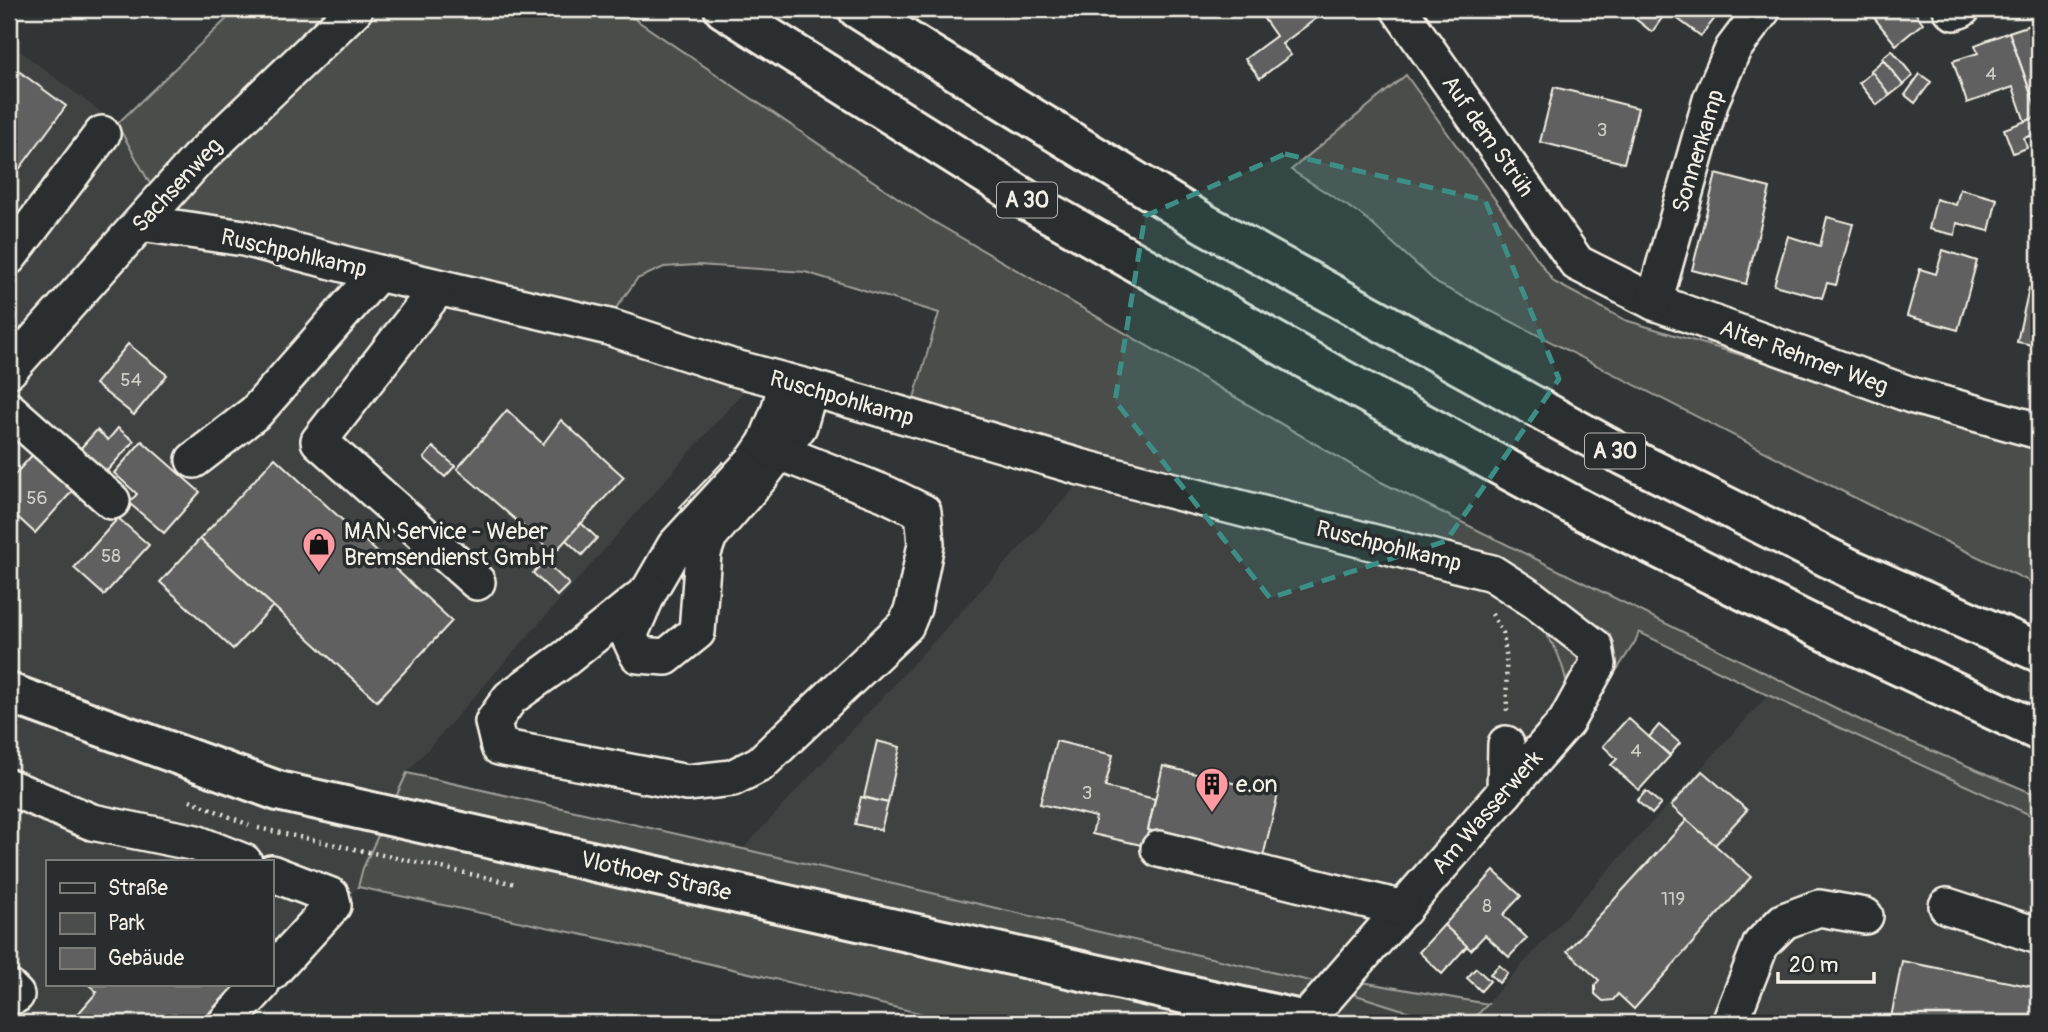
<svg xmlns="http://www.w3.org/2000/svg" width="2048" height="1032" viewBox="0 0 2048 1032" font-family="Pangolin,sans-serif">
  <rect width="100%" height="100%" fill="#323535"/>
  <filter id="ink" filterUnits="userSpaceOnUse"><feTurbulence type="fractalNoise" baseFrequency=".0143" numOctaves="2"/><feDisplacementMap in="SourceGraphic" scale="14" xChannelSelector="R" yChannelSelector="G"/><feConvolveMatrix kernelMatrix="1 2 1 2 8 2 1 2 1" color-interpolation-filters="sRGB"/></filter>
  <g filter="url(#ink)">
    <g fill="#404242">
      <polygon points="9,43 117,124 169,218 603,333 750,384 407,773 363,868 358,887 271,983 271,862 47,862 47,985 270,985 235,1023 9,1023"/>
      <polygon points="1083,479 1463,576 1526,612 1553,644 1562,664 1567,685 1540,738 1496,745 1489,790 1315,982 1445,1023 1274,1023 1314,983 743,849"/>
      <polygon points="1768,695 2039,819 2039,1023 1469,1023"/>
    </g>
    <g fill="#4b4d4c" stroke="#a09f9a" stroke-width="2" fill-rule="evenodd">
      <path d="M237,9H620L929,219L1381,482L1866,723L2039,796V819L1768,695L1639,632L1635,642L1568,745L1427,905L1362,982L1488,1004L1469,1023H1445L1314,982L1274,1023H962L617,942L358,887L363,868L407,773L743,849L1314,982L1489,790L1506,744L1540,738L1567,684C1564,671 1560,655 1552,643C1536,618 1511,600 1488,582L750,384L169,218L117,124ZM697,265L805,272L939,313L909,415L614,311L637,279L664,267Z"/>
      <polygon points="1406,75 1554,282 1625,320 1906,405 2039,440 2039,586 1867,504 1438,284 1363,216 1291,170"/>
    </g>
    <g fill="#5f605f" stroke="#f4f1e8" stroke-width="2">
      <polygon points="1257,9 1329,9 1282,44 1291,55 1260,78 1245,59 1276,36"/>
      <polygon points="1623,9 1722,9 1701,36 1667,11 1652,32"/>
      <polygon points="1867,9 1922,9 1916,14 1923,23 1896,45"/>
      <polygon points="2039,22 2039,63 2036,64 2039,74 2039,116 2009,32"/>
      <polygon points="2009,32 2039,117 2025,122 2013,87 1967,103 1953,61 1978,53 1975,45"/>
      <polygon points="1892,50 1913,76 1903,85 1882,58"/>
      <polygon points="1883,60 1903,85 1890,95 1870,71"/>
      <polygon points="9,64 66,106 9,183"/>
      <polygon points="1872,72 1890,95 1877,105 1859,83"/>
      <polygon points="1920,74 1931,82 1915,103 1905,95"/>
      <polygon points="1554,87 1638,108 1624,163 1540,142"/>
      <polygon points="2039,116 2039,133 2024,138 2027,148 2013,153 2004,129"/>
      <polygon points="1716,174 1770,188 1746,284 1692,270"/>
      <polygon points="1960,189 1997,199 1989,231 1957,223 1955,235 1929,229 1936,199 1956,205"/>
      <polygon points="1827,217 1853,224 1836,285 1827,283 1822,298 1774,285 1788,236 1820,246"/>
      <polygon points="1943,250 1977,261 1958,330 1907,316 1920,269 1936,274"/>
      <polygon points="2029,288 2039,290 2039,346 2017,342"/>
      <polygon points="128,344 167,375 134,415 95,384"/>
      <polygon points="507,410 543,444 561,420 624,477 554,553 457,469"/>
      <polygon points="118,428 134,441 105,473 79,450 97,430 108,440"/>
      <polygon points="142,441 200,492 164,533 129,503 137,494 114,473"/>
      <polygon points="433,447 455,466 445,477 424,458"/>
      <polygon points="35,452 75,488 35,533 9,509 9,481"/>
      <polygon points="275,458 452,621 377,701 200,539"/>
      <polygon points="723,462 734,473 692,518 680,507"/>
      <polygon points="118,518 149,545 104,595 74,568"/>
      <polygon points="581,523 597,538 582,555 566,540"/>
      <polygon points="200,539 273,606 233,649 160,582"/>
      <polygon points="544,561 569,584 557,596 533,573"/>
      <polygon points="1628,718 1670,756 1639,790 1611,765 1617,759 1603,746"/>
      <polygon points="1659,725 1680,743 1670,755 1649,737"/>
      <polygon points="877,741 900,747 888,803 864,797"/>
      <polygon points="1056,741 1113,755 1105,787 1155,799 1148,830 1150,831 1146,846 1092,834 1096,817 1040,804"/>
      <polygon points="1163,766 1278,794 1263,857 1148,830"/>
      <polygon points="1702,771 1747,810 1715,845 1671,806"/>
      <polygon points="1646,791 1661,804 1652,814 1637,801"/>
      <polygon points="861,797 888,803 881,830 855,824"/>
      <polygon points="1687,820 1751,877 1634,1009 1618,994 1613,1000 1603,1001 1595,994 1595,985 1599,980 1567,951"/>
      <polygon points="1494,871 1521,896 1503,915 1527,938 1509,957 1485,935 1471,950 1444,925"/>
      <polygon points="1444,925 1467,946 1442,974 1419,952"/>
      <polygon points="1902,961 2039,988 2039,1023 1890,1023"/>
      <polygon points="1499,965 1508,973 1499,983 1490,974"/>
      <polygon points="1476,968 1490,981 1481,991 1467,978"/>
      <polygon points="89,985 250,985 238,998 229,991 200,1023 70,1023 97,992"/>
    </g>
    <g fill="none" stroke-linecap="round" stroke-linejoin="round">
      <defs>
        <g id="minor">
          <polyline points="1399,9 1577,263 1654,302 1914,396 2039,431"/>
          <polyline points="1951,9 1954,12 1962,9"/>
          <polyline points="141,223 244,238 378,273 609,327 731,367 810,388 1080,467 1492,573 1534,600 1595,647 1598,664 1566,722 1303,1023"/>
          <polyline points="9,257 102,134"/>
          <polyline points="438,288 319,441 477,582"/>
          <polyline points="1654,302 1711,100 1733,49 1763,9"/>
          <polyline points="9,370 197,160 355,9"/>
          <polyline points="787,382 779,411 766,443 755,459 675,546 649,591 629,636 638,655 666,657 697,632 703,553 709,536 760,477 799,426 810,388"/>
          <polyline points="9,410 112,501"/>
          <polyline points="194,460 256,412 378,273"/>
          <polyline points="649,591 566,658 510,698 493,722 499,747 687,783 732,778 760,764 906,625 913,608 926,544 923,512 886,494 779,452 766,443"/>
          <polyline points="9,787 92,822 196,843 244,862"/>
          <polyline points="1505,792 1506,744"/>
          <polyline points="1159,849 1404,909"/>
          <polyline points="271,873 331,896 333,905 271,973"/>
          <polyline points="1947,906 2039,936"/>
          <polyline points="9,988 16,995"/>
          <polyline points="226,1023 261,985"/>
          <polyline points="1730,1023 1761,944 1784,921 1819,908 1865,916"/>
        </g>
        <polyline id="major" points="9,693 278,791 1314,1023"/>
        <g id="highway">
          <polyline points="724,9 1030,202 1339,378 1584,511 1825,631 2039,731"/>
          <polyline points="858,9 924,51 1205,224 1619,453 1851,569 2039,652"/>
        </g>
      </defs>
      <use href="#minor" stroke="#f4f1e8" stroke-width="40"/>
      <use href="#major" stroke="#f4f1e8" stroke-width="44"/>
      <use href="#highway" stroke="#f4f1e8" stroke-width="44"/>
      <g stroke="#f4f1e8" stroke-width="4.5" stroke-dasharray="2 5" stroke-linecap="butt">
        <polyline points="1492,614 1503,633 1506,654 1507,713"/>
        <polyline points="190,800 249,825"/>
        <polyline points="258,828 516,884"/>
      </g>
      <use href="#minor" stroke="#2a2d2e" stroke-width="35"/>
      <use href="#major" stroke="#2a2d2e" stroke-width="38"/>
      <use href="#highway" stroke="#2a2d2e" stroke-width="38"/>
    </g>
  </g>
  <path fill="#3d8f86" fill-opacity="0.2" stroke="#3d8f86" stroke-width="5" stroke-dasharray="14 9" stroke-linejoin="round" d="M1285,154L1485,200L1559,379L1446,541L1270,598L1115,401L1145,216Z"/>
  <defs>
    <symbol id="shop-pin" viewBox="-11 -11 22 30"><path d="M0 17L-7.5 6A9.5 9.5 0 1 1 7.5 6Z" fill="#ff9aa2" stroke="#2a2d2e"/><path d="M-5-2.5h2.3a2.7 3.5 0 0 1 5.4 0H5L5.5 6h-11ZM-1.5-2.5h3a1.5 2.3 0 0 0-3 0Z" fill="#111"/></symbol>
    <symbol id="building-pin" viewBox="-11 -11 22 30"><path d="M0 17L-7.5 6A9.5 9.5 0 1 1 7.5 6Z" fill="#ff9aa2" stroke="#2a2d2e"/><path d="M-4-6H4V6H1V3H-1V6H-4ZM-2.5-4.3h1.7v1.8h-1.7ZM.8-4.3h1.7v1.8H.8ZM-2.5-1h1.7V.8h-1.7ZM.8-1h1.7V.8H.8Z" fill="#111"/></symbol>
  </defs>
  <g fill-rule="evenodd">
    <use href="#shop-pin" x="300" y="525" width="38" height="52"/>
    <use href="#building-pin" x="1193" y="765" width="38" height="52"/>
  </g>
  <g text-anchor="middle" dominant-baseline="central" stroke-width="7" stroke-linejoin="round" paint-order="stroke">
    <g font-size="19" fill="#cfcdc6">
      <text x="1991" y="74">4</text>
      <text x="1602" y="130">3</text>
      <text x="131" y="380">54</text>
      <text x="37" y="498">56</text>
      <text x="111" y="556">58</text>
      <text x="1636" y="751">4</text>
      <text x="1087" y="793">3</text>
      <text x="1673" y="899">119</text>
      <text x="1487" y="906">8</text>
    </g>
    <g fill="#2a2d2e" stroke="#b7b6b0" stroke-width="2">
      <rect x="997" y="182.5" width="60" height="35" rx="5"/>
      <rect x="1585" y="433.5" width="60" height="35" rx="5"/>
    </g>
    <g font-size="21" font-weight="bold" fill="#f4f1e8">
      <text x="1027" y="200">A 30</text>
      <text x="1615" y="451">A 30</text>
    </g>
    <g font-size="23" fill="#f4f1e8" stroke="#2a2d2e">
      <text transform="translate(1488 136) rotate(55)">Auf dem Strüh</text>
      <text transform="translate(1698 151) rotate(-73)">Sonnenkamp</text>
      <text transform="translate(177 185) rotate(-47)">Sachsenweg</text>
      <text transform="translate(294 253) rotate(13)">Ruschpohlkamp</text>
      <text transform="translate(1804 357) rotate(20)">Alter Rehmer Weg</text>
      <text transform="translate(842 398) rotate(16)">Ruschpohlkamp</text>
      <text transform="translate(1389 546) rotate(14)">Ruschpohlkamp</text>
      <text transform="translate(1487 812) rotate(-49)">Am Wasserwerk</text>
      <text transform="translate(656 876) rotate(13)">Vlothoer Straße</text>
    </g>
    <g font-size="23" fill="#f4f1e8" stroke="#2a2d2e" text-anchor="start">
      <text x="344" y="531">MAN Service - Weber<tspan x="344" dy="26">Bremsendienst GmbH</tspan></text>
      <text x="1236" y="784">e.on</text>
    </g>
  </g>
  <rect width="2048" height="1032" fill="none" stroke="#2a2d2e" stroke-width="35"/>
  <rect x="18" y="18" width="2013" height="997" fill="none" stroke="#f4f1e8" stroke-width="2.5" filter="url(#ink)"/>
  <rect x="46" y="860" width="228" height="126" fill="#2a2d2e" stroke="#7b7b78" stroke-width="2"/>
  <rect x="60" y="883" width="35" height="10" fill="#2a2d2e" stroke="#7b7b78" stroke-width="2"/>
  <text x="108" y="895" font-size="21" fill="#f4f1e8">Straße</text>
  <rect x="60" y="913" width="35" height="21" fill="#4b4d4c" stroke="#7b7b78" stroke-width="2"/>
  <text x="108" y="930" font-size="21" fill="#f4f1e8">Park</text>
  <rect x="60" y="948" width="35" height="21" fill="#5f605f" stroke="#7b7b78" stroke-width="2"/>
  <text x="108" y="965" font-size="21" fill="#f4f1e8">Gebäude</text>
  <path d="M1778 972v10h96v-10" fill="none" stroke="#f4f1e8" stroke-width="3.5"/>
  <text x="1789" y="972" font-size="21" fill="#f4f1e8" stroke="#2a2d2e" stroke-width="5" paint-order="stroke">20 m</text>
</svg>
